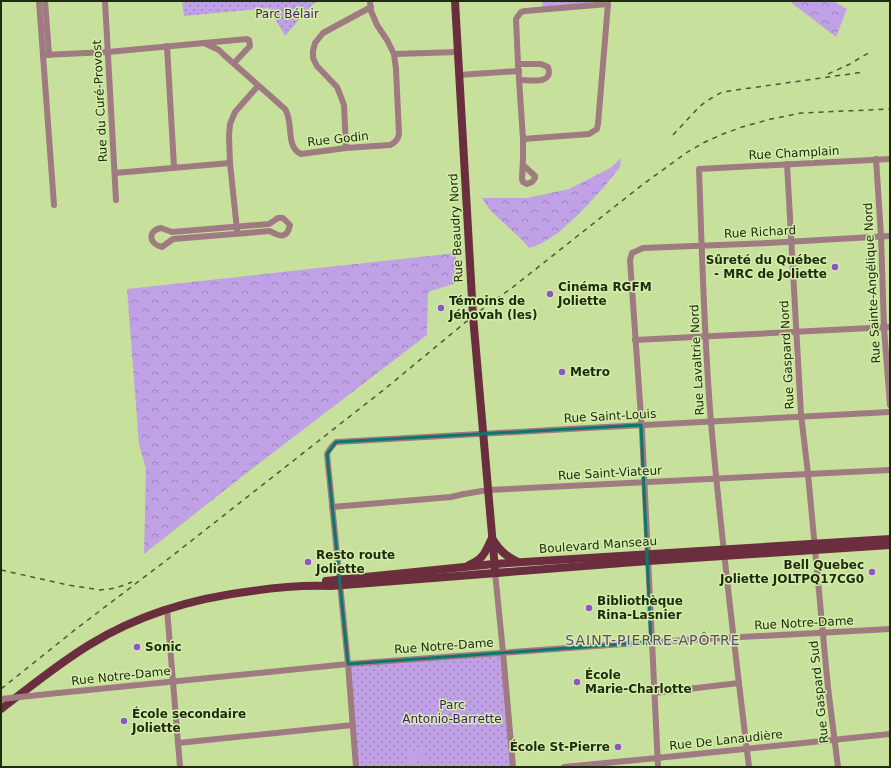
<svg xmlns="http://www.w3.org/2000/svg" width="891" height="768" viewBox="0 0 891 768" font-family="'DejaVu Sans',sans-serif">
  <defs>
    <pattern id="grass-dots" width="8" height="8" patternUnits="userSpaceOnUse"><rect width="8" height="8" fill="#c1a1e6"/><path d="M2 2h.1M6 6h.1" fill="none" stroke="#9c83b9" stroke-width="1.8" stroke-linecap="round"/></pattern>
    <pattern id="forest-crowns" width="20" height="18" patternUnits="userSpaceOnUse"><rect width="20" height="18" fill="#c1a1e6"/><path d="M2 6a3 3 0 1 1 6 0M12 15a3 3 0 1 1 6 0" fill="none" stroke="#9c83b9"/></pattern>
  </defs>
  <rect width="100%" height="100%" fill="#c7e19d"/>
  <g fill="url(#grass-dots)">
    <polygon points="182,1 318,1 312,5 285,36 269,8 184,16"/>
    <polygon points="542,1 606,1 543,9"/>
    <polygon points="503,652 513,767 356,767 348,664"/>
  </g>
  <g fill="url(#forest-crowns)">
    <polygon points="789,1 833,1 847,9 836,37"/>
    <polygon points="621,158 620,167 605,186 579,214 558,233 540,244 529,248 523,241 489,209 482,198 527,198 569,189 610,168"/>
    <polygon points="456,253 456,283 428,292 427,335 249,471 144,554 146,469 139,444 127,289"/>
  </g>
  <g fill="#c1a1e6">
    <polygon points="417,748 425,748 427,764 419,765"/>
    <polygon points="407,749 414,749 416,765 408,766"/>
  </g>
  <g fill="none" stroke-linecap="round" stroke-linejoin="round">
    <g stroke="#9f7a81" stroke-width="6">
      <polyline points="39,1 54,205"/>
      <polyline points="45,1 49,55"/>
      <polyline points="105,1 116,200"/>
      <path d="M204,43L219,50L224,55L285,109C294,122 285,147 301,154L346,148L390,145C395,143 398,139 399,134L396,69L394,54L387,40L377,25L371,11L370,1"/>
      <polyline points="167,46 174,167"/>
      <polyline points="394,54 458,52"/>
      <polyline points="43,55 108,52 247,39 249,40 250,46 234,63"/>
      <path d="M518,64H541L548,67C554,85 530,80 520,80"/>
      <polyline points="459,75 519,71"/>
      <polyline points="523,139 589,134 597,129 598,124 608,4 606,1"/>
      <polyline points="346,148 344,105 341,97 337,87 317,66 313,58 313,51 315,43 323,33 371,7"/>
      <polyline points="876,159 881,236 884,328 890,405"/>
      <polyline points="787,164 801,414 808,474 828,688 838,767"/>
      <polyline points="523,165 535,176 535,178 532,182 527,184 523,182 522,179 523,158 523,139 518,64 516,19 521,12 525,11 608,4"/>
      <polyline points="115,173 230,163"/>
      <path d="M278,218H283L290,225C287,239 280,237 270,231L173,239L162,247C149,244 147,231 161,228L172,232L269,224Z"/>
      <polyline points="237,230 230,163 229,136 230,124 235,112 258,86"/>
      <polyline points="635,340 890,327"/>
      <polyline points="332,507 451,497 464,494 488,490 890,470"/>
      <polyline points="495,572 503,652 513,767"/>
      <polyline points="167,609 180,767"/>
      <polyline points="58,693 348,664 651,642 890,629"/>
      <polyline points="654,693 739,683"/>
      <polyline points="178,743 353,725"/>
      <path d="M356,767L348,664L327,454C329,449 332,446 336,442L587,428L890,412"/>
      <polyline points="564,767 657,758 890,734"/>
      <polyline points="658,767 642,431 630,260 632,253 643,248 768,243 890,236"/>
      <path d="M749,767C735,652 721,537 711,422C704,338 702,253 699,169L890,159"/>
    </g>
    <g stroke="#6b2e3e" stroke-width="8">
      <polyline points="455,1 473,316 495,569"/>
      <path d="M493,540C500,551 506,556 518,562"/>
      <path d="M469,565C484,559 485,552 492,538"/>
      <polyline points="326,581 494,564 890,539"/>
      <path d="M1,709C30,687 58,664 89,645C139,614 195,598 252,591C279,587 304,585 331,586L648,561L890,545"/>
    </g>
    <g stroke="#4b5933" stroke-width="1.5" stroke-dasharray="5 5" stroke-linecap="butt">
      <polyline points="828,74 850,64 870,52"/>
      <polyline points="673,135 700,106 710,99 722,92 864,72"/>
      <polyline points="1,570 68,585 100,590 116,588 132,582"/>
      <polyline points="1,689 76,629 172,556 386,388 473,316 513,287 642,185 686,153 705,142 723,134 742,127 771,119 801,113 890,109"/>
    </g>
    <polyline stroke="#9f7a81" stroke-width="6" points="1,699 58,693"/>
  </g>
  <path fill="none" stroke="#0f766e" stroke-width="3" stroke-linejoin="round" d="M641,425L651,642L348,664L327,454L336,442Z"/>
  <g fill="#9053c9" stroke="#d4eeaa" stroke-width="1.5">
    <circle cx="835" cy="267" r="4"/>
    <circle cx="550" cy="294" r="4"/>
    <circle cx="441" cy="308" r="4"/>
    <circle cx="562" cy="372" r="4"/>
    <circle cx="308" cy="562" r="4"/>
    <circle cx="872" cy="572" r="4"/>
    <circle cx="589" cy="608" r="4"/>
    <circle cx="137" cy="647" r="4"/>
    <circle cx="577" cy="682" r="4"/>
    <circle cx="124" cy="721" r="4"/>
    <circle cx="618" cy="747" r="4"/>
  </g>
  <g text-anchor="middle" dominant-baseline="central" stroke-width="3" stroke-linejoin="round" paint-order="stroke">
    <g font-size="12" fill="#451768" stroke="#d4eeaa">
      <text x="287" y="14">Parc Bélair</text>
      <text x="452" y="705">Parc<tspan x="452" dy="14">Antonio-Barrette</tspan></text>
    </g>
    <g font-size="12" fill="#202a0f" stroke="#d4eeaa">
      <text transform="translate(100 101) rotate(-93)">Rue du Curé-Provost</text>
      <text transform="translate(338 139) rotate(-6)">Rue Godin</text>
      <text transform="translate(794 153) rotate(-3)">Rue Champlain</text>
      <text transform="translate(456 228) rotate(-93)">Rue Beaudry Nord</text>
      <text transform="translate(760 232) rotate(-3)">Rue Richard</text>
      <text transform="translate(872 283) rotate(-93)">Rue Sainte-Angélique Nord</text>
      <text transform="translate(787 355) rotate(-93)">Rue Gaspard Nord</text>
      <text transform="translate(697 360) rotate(-93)">Rue Lavaltrie Nord</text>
      <text transform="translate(610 416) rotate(-3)">Rue Saint-Louis</text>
      <text transform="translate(610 473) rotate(-3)">Rue Saint-Viateur</text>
      <text transform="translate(598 545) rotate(-4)">Boulevard Manseau</text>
      <text transform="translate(804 623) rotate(-3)">Rue Notre-Dame</text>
      <text transform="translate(444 646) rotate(-4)">Rue Notre-Dame</text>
      <text transform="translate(121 676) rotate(-6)">Rue Notre-Dame</text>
      <text transform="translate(819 692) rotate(-96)">Rue Gaspard Sud</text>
      <text transform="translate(726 740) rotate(-6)">Rue De Lanaudière</text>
    </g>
    <g font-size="12" font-weight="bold" fill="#202a0f" stroke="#d4eeaa" text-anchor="start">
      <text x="827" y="260" text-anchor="end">Sûreté du Québec<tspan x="827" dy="14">- MRC de Joliette</tspan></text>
      <text x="558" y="287">Cinéma RGFM<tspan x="558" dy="14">Joliette</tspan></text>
      <text x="449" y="301">Témoins de<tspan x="449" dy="14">Jéhovah (les)</tspan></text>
      <text x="570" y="372">Metro</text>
      <text x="316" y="555">Resto route<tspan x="316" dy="14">Joliette</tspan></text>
      <text x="864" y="565" text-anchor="end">Bell Quebec<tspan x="864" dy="14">Joliette JOLTPQ17CG0</tspan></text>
      <text x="597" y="601">Bibliothèque<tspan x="597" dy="14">Rina-Lasnier</tspan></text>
      <text x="145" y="647">Sonic</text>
      <text x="585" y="675">École<tspan x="585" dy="14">Marie-Charlotte</tspan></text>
      <text x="132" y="714">École secondaire<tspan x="132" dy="14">Joliette</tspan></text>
      <text x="610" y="747" text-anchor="end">École St-Pierre</text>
    </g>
    <g font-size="14" letter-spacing="1" fill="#61437f" stroke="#d4eeaa">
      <text x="653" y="640">SAINT-PIERRE-APÔTRE</text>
    </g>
  </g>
  <rect width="891" height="768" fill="none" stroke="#202a0f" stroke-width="4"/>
</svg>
